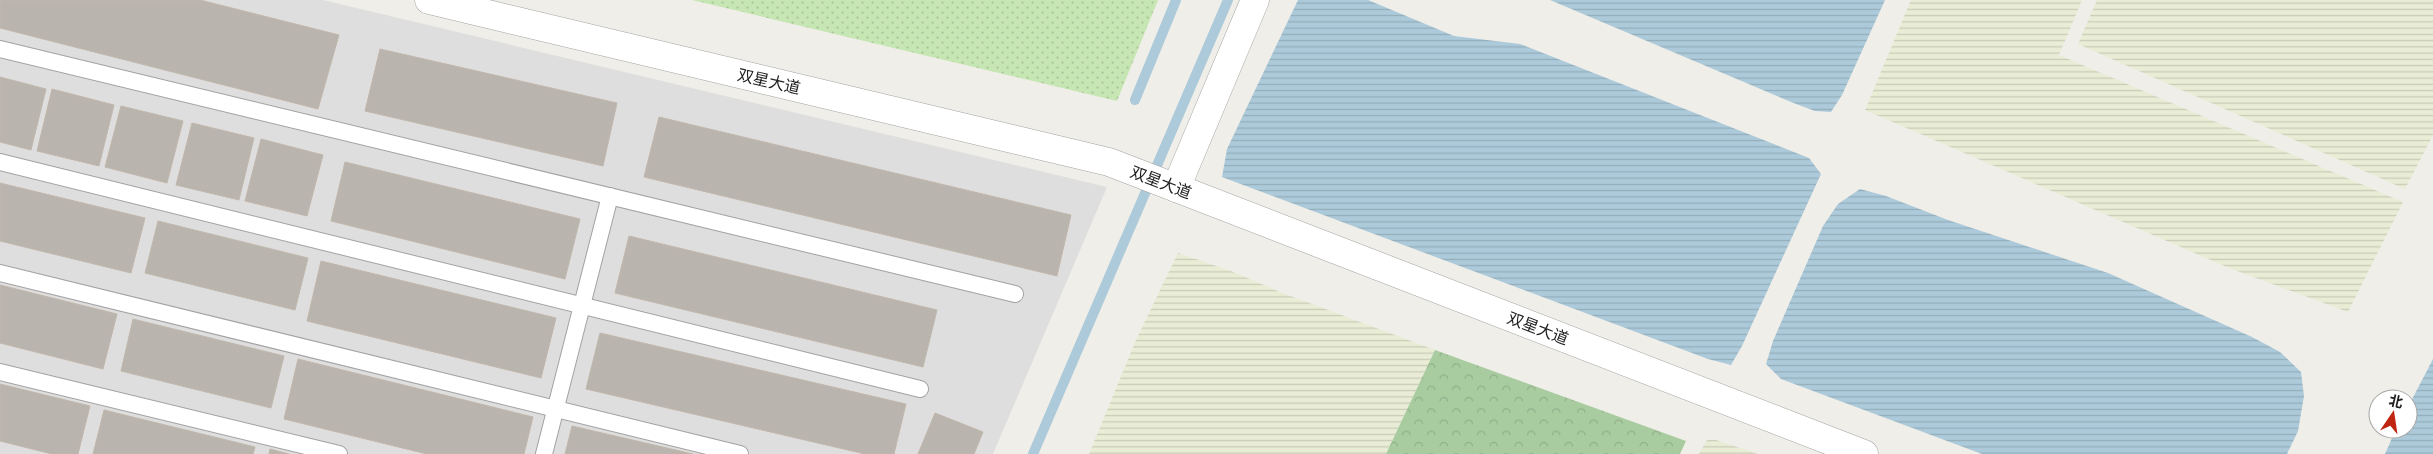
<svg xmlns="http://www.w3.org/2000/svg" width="2433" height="454" viewBox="0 0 2433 454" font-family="Manrope,'Noto Sans SC',sans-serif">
  <defs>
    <pattern id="farmland-rules" width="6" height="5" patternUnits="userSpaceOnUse" patternTransform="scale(1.25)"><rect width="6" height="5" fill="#e9edd5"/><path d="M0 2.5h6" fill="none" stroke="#c8cbb7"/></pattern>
    <pattern id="grass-dots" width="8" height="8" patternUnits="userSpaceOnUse" patternTransform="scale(1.25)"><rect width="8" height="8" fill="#c6e6b3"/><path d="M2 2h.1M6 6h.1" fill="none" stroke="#aac59a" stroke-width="1.8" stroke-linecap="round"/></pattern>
    <pattern id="forest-crowns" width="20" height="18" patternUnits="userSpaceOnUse" patternTransform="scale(1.25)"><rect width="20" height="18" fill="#a8cca0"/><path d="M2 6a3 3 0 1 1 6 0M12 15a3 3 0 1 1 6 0" fill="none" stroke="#90af8a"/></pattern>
    <pattern id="water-rules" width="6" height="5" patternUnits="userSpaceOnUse" patternTransform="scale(1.25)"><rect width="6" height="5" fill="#accada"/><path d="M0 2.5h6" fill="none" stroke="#94adbb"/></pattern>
  </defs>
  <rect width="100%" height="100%" fill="#f0eee8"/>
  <polygon fill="#dfdede" points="0,0 323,0 1107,187 993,454 0,454"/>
  <g fill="url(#farmland-rules)">
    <polygon points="1911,0 2082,0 2059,55 2403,202 2348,312 2229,268 1865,110"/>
    <polygon points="2097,0 2433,0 2433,135 2405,189 2078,44"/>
    <polygon points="1178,253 1231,271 1280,292 1435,350 1386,454 1089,454 1136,340"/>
    <polygon points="1707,440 1716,440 1758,454 1699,454"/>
  </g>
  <polygon fill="url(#grass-dots)" points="692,0 1158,0 1117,101"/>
  <polygon fill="url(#forest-crowns)" points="1435,350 1686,441 1680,454 1386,454"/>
  <g fill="url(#water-rules)">
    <polygon points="1298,0 1368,0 1454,36 1520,44 1809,158 1821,174 1742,346 1731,365 1708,359 1222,177 1227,149"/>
    <polygon points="1550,0 1885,0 1842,95 1831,112 1815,111 1791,102"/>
    <polygon points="1860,189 1886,196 1948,220 2108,273 2252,337 2280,352 2301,372 2304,396 2298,431 2287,454 1982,454 1781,379 1766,364 1773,341 1823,226 1838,204"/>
    <polygon points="2433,359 2433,454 2385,454 2396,429 2408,429 2408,407"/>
  </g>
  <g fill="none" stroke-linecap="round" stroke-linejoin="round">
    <g stroke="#accada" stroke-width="10">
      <polyline points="1135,100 1176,0"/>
      <polyline points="1033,454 1228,0"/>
    </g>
  </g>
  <g fill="#bab4ae" stroke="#c1b7ab">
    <polygon points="0,0 200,0 339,35 318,109 0,28"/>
    <polygon points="380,49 617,103 603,166 365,111"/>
    <polygon points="0,77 46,89 31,150 0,142"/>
    <polygon points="52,89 114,105 99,166 37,151"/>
    <polygon points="121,106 183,121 167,183 105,167"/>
    <polygon points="659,117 1071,215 1057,276 644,177"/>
    <polygon points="192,123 254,138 239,200 176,185"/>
    <polygon points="261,139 323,155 307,216 245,201"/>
    <polygon points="345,162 580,219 565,279 331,221"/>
    <polygon points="0,183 145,218 131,273 0,241"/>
    <polygon points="158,221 308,258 295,310 145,273"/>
    <polygon points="629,236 937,310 923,367 615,293"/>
    <polygon points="321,261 556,318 541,378 307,321"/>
    <polygon points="0,285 117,314 103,369 0,343"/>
    <polygon points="133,319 284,356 271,408 121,371"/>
    <polygon points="600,333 906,404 894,454 865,454 586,389"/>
    <polygon points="298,359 533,417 524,454 427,454 284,419"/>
    <polygon points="0,384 90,406 78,454 52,454 0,441"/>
    <polygon points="104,410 255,447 253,454 93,454"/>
    <polygon points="935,413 983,432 974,454 918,454"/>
    <polygon points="572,426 693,454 565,454"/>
    <polygon points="270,449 289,454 269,454"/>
  </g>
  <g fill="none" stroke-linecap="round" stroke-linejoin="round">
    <defs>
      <g id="service">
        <polyline points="0,49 1015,294"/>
        <polyline points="0,162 920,389"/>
        <polyline points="0,273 740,454"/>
        <polyline points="0,372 339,454"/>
        <polyline points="544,454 610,196"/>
      </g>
      <polyline id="minor" points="1176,188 1255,0"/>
      <polyline id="tertiary" points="429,0 1109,162 1864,454"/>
    </defs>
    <use href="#service" stroke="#a2a2a2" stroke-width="18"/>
    <use href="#minor" stroke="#a2a2a2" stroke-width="29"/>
    <use href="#tertiary" stroke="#a2a2a2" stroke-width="29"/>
    <use href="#service" stroke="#fff" stroke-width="16"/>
    <use href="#minor" stroke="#fff" stroke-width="28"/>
    <use href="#tertiary" stroke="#fff" stroke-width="28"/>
  </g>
  <g text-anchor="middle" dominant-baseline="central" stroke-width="5" stroke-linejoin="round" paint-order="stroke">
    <g font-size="16" fill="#212121" stroke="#fff">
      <text transform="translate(769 81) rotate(13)">双星大道</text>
      <text transform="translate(1161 182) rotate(21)">双星大道</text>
      <text transform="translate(1538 328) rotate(21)">双星大道</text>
    </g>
  </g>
  <g transform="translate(2393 414) rotate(13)"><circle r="24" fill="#ffffff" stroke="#a6a6a6"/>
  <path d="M0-4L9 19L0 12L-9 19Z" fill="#c02511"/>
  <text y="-8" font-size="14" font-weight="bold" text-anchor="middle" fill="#212121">北</text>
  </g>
</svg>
